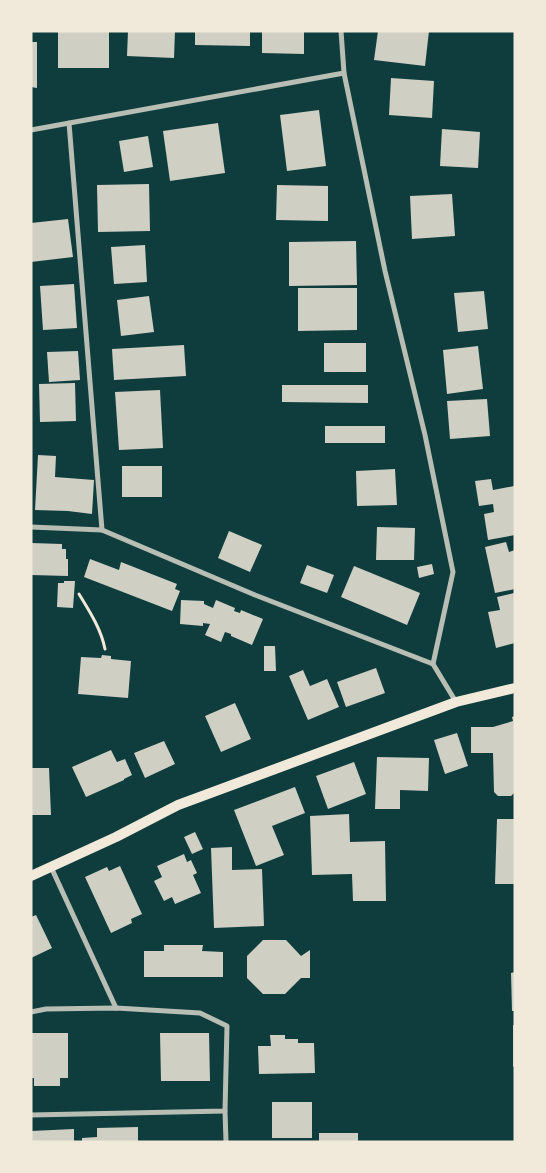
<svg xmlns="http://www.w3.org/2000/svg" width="546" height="1173" viewBox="0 0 546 1173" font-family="Commissioner,sans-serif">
  <rect width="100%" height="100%" fill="#0f3d3e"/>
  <g fill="#cfcfc3">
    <rect x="58" y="31" width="51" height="37"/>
    <polygon points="128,31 175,31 174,58 127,56"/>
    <polygon points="195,31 250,31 250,46 195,45"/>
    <polygon points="262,31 304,31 304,54 262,53"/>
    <polygon points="378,31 429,31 425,66 374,60"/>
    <polygon points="31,42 37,42 37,88 31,87"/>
    <polygon points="391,78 434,81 432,118 389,115"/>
    <polygon points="319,110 326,166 287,171 280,115"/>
    <polygon points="218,123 225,173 170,181 163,131"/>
    <polygon points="442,129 480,132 478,168 440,166"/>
    <polygon points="148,136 153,167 124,172 119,141"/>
    <polygon points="149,184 150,231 98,232 97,185"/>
    <polygon points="277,185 328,186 328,221 276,220"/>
    <polygon points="452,194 455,236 412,239 410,196"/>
    <polygon points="68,219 73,257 31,262 31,223"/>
    <polygon points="356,241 357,285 289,286 289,242"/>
    <polygon points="145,245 147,282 114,284 111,247"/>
    <polygon points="74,284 77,328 43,330 40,286"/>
    <polygon points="298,288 357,288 357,330 298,331"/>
    <polygon points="484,291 488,329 458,332 454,293"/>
    <polygon points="149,296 154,332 121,336 117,300"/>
    <rect x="324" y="343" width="42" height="29"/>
    <polygon points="184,345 186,376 114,380 112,349"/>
    <polygon points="478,346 483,389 447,394 443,350"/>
    <polygon points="78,351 80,380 49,382 47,352"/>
    <polygon points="75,383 76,421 40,422 39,384"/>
    <polygon points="282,385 368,385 368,403 282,402"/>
    <polygon points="160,390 163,448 119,450 115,392"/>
    <polygon points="487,399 490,436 450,439 447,401"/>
    <rect x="325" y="426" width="60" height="17"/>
    <polygon points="38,455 56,456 55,477 94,480 92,514 68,511 35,510"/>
    <rect x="122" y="466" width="40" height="31"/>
    <polygon points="395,469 397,505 357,506 356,471"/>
    <polygon points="491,479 493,490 514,486 515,535 488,540 484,514 494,512 493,504 479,506 475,481"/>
    <polygon points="377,527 415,528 414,560 376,560"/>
    <polygon points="229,531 262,545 250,572 218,558"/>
    <polygon points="506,542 509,552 515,550 515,589 495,593 485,547"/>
    <polygon points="31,543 62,544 62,549 66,549 66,559 68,559 68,576 31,575"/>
    <polygon points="90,559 119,570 121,562 177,584 175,589 180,591 172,611 84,577"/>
    <polygon points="432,564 434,574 419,578 417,567"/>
    <polygon points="307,565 334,575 327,593 300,583"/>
    <polygon points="354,566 420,593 407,625 341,597"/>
    <polygon points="64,581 75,581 73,608 57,607 58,583 64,583"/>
    <polygon points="514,593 515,643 496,648 488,612 500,610 497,597"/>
    <polygon points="181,600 204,601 204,604 213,608 216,600 235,608 234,611 240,613 241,610 263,619 252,645 231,636 231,634 225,632 221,642 205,635 210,624 203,623 203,626 180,624"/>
    <polygon points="264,646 275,646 276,671 264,671"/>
    <polygon points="102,655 111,656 111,659 131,661 128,698 78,694 81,657 101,658"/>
    <polygon points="376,668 385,693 346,707 337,682"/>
    <polygon points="303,670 310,686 327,679 339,707 308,720 289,676"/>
    <polygon points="235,703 251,739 221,752 205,716"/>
    <polygon points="515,716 515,770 514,770 514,793 511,796 498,796 494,792 493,753 471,753 471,727 493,727 513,721 512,717"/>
    <polygon points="457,733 468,766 445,774 434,740"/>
    <polygon points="164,741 175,764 145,778 134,753"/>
    <polygon points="111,750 117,762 125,759 132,775 124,779 124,780 86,797 72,767"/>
    <polygon points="377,757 429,758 428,791 400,790 400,809 375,809"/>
    <polygon points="354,762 366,794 328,809 316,776"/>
    <polygon points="32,768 49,768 51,815 31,815"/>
    <polygon points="295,787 305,813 272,826 284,855 256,866 234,810"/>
    <polygon points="349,814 350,842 385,841 386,901 353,901 352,874 312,875 310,816"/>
    <polygon points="497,819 515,819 515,884 495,884"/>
    <polygon points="195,832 203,849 192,854 184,837"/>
    <polygon points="232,847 232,870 262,869 264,926 214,928 211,848"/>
    <polygon points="184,854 187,862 191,860 197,873 193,875 201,893 175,904 172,897 164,901 154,881 162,877 157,866"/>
    <polygon points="120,866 142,914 131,919 132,923 111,933 85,877 107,867 109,871"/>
    <polygon points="36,915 52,948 31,958 31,917"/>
    <polygon points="263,940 286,940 301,956 310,950 310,978 301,978 285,994 263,994 247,978 247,956"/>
    <polygon points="164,945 203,945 202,951 223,952 223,977 144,977 144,951 164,951"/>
    <polygon points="515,972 515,1011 512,1011 511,973"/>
    <polygon points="513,1025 515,1025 515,1066 513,1067"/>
    <polygon points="31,1033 68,1033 68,1078 60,1078 60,1086 34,1086 34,1078 31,1078"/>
    <polygon points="160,1033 209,1033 210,1081 161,1081"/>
    <polygon points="270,1035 285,1035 285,1039 298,1039 298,1043 314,1043 315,1073 259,1074 258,1046 271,1046"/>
    <rect x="272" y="1102" width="40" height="36"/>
    <polygon points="138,1127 138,1142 82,1142 82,1138 97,1137 97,1128"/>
    <polygon points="74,1129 74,1142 31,1142 31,1131"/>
    <rect x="319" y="1133" width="39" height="9"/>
  </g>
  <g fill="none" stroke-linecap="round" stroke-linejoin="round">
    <path stroke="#f1e9da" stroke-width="3" d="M79,594C90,612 101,629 105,649"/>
    <g stroke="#b8beb3" stroke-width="5">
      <polyline points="341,31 344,73 385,271 425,435 453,572 433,664"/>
      <polyline points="69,123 102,530"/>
      <polyline points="31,130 344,73"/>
      <polyline points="31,527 102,530 255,595 433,664 456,702"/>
      <polyline points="51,867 116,1008"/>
      <polyline points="31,1012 46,1009 116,1008 200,1013 227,1026 225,1111 31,1115"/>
      <polyline points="225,1111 226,1142"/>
    </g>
    <polyline stroke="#f1e9da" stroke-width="10" points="31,876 116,837 178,805 456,702 515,688"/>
  </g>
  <rect width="546" height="1173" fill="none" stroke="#f1e9da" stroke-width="65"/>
</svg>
